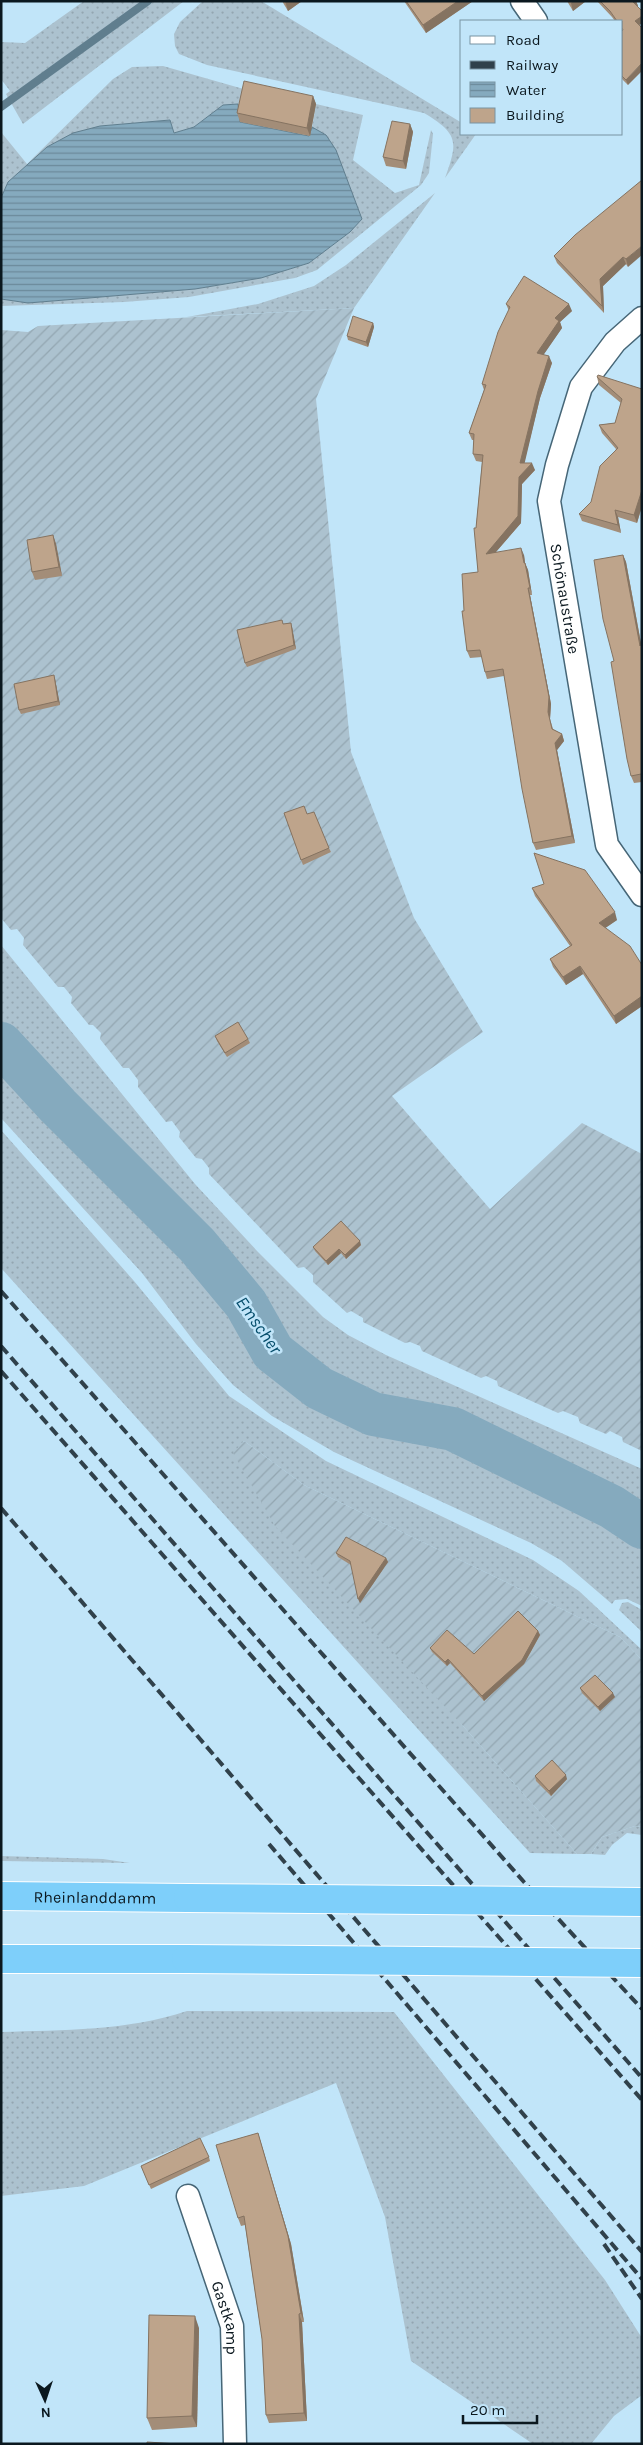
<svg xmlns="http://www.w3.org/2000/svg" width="643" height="2445" viewBox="0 0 643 2445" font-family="Karla,sans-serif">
  <defs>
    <pattern id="grass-dots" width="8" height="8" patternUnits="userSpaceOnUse" patternTransform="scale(1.25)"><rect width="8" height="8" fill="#acc2cf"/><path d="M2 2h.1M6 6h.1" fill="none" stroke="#93a6b1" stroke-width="1.8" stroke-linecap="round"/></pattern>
    <pattern id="garden-furrows" width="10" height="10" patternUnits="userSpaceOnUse" patternTransform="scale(1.25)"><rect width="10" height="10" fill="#acc2cf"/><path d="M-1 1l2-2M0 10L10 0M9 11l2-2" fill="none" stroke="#93a6b1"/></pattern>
    <pattern id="water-rules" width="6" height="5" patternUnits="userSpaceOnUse" patternTransform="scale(1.25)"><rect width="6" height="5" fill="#85aabe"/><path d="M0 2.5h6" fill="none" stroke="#6b899a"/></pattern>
  </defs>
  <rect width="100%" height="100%" fill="#c1e5f9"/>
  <g fill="url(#grass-dots)">
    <polygon points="84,1 184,1 23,124 6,94 10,91 1,79 1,42 25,43"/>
    <path d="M203,1H261L462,123V134H476L445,178C458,142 459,134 424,113L207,65L179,54L175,46L174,34L180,22Z"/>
    <polygon points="163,66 247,90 240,122 237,104 223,105 194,127 174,133 170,120 100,126 47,147 8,182 1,198 1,132 27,164 113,79 132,67"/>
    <polygon points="316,104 363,115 353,160 395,193 419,185 431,130 433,134 429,173 421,185 317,270 295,278 189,297 124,302 1,306 1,299 28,303 195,289 261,278 309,263 350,232 362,219 326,135 312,127"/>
    <polygon points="435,193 354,308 187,317 258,304 314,286 346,265"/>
    <polygon points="1,945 195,1184 258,1252 323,1317 348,1335 386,1355 642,1469 642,1606 627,1599 615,1600 612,1604 562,1561 531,1543 334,1452 272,1416 233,1385 196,1344 142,1273 1,1118"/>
    <polygon points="1,1130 134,1281 229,1396 326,1461 533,1560 579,1591 642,1650 642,1660 620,1637 304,1485 244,1441 234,1453 463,1726 577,1854 530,1853 1,1268"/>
    <polygon points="628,1602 642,1610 642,1632 619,1610 622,1603"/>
    <polygon points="635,1826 642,1827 642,1835 627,1833 612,1845 605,1855 591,1854 602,1837"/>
    <polygon points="1,1856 103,1859 130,1863 1,1861"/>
    <path d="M187,2011L394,2012L605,2280L642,2338V2395L614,2416L591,2444H533L411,2361L385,2217L336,2083L84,2186L1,2196V2032C63,2030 127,2031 187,2011Z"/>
  </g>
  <g fill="url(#garden-furrows)">
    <polygon points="354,308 316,399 351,752 414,918 483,1032 392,1096 490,1209 582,1123 642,1154 642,1451 623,1442 622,1437 610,1431 606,1434 580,1423 578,1417 563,1411 558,1413 498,1386 497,1381 486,1376 481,1378 422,1351 420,1346 410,1342 405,1343 363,1322 363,1318 351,1311 347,1313 313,1282 313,1275 304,1267 298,1268 209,1174 209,1168 202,1159 196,1158 179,1137 180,1132 172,1121 166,1122 138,1087 138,1080 129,1068 123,1068 100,1039 101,1033 93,1025 89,1025 71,1003 72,997 64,987 58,987 23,945 24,938 17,929 11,930 1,918 1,330 28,332 38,326"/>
    <polygon points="244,1441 304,1485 620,1637 642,1660 642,1827 635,1826 602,1837 591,1854 577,1854 463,1726 275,1526 233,1453"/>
  </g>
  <polygon fill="url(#water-rules)" stroke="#607e8e" points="238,104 240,122 309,136 312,127 326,135 336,150 362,219 350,232 309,263 261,278 195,289 89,298 28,303 1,299 1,198 8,182 47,147 73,133 100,126 170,120 174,133 194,127 223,105"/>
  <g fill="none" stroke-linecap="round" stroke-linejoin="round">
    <polyline stroke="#607e8e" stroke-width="8" points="1,107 148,1"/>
    <polyline stroke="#85aabe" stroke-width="44" points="1,1044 58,1106 197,1245 246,1304 273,1352 319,1388 373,1414 453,1429 612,1507 642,1527"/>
    <defs>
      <g id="minor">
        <polyline points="522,1 536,21"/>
        <path id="s1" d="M642,318L615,342L581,387L557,465L549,501L607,845L642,895"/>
        <path id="s2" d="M188,2196L232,2326L235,2444"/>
      </g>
      <g id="motorway">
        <path id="s3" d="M1,1896L188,1898"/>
        <polyline points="1,1959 186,1959"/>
      </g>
    </defs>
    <use href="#minor" stroke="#466677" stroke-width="25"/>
    <use href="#motorway" stroke="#fff" stroke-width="30"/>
    <use href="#minor" stroke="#fff" stroke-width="22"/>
    <use href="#motorway" stroke="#7ecffa" stroke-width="28"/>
    <g stroke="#30414b" stroke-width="4" stroke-dasharray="10 5" stroke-linecap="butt">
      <polyline points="1,1291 524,1882 642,2009"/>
      <polyline points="1,1346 642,2078"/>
      <polyline points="1,1371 642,2100"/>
      <polyline points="1,1508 642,2252"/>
      <polyline points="269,1844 642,2279"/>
      <polyline points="604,2244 642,2299"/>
    </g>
    <defs>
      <g id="motorway-bridge">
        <polyline points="188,1898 642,1902"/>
        <polyline points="186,1959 642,1963"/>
      </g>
    </defs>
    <use href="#motorway-bridge" stroke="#fff" stroke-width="30" stroke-linecap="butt"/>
    <use href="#motorway-bridge" stroke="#7ecffa" stroke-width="28"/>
  </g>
  <g fill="#a38d78">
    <polygon points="282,1 302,1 288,11"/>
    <polygon points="404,1 473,1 426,33"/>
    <polygon points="567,1 586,1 573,11"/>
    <polygon points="597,1 636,1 638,6 637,6 639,25 628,85 622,79 622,21 615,21 612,17"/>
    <polygon points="313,96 316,104 310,136 240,122 237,113"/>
    <polygon points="410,124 413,132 406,169 386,166 383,157"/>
    <polygon points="642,180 628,267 626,264 603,286 604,313 557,263 554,256"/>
    <polygon points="506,304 572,311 560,322 562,328 543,355 552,363 540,398 524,463 535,470 522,484 521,523 496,552 524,555 525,563 528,570 532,595 530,595 551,704 550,719 553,729 562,734 564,741 557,750 575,843 536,850 533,843 504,676 487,679 485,672 482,657 470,658 467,651 464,611 478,572 476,528 482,462 476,461 473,454 474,440 472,440 469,433 484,390 482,384 509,311"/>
    <polygon points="373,323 374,327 368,347 348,340 347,336"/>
    <polygon points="597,377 642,389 642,506 637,523 618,517 621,533 582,521 579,514 591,502 616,449 602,433 599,425 615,423 621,403 599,385"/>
    <polygon points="53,535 56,544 62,576 35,580 32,572"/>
    <polygon points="623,555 626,562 641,643 642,639 642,782 634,783 631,776"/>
    <polygon points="284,624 292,627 296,649 247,667 245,663"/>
    <polygon points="55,679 60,705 21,714 19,710"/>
    <polygon points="284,813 307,814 329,848 331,852 303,865"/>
    <polygon points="532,888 617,920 605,928 642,965 642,1006 616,1024 583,974 566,985 553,967 550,959 570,946 535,896"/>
    <polygon points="215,1036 248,1039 250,1043 227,1057 217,1041"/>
    <polygon points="361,1245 346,1259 341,1253 328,1265 315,1251 313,1247"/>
    <polygon points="336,1553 386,1558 388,1562 360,1603 351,1565 338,1557"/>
    <polygon points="538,1631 540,1635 524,1664 484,1701 450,1663 447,1666 432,1652 430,1648 474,1654"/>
    <polygon points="580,1688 615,1697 600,1711 582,1693"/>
    <polygon points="535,1776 567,1779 551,1796 536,1781"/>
    <polygon points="258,2133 291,2244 304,2322 302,2322 307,2421 269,2423 266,2415 262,2339 245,2225 241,2226 238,2218"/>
    <polygon points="209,2157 210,2161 151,2189 141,2166"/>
    <polygon points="199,2328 197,2427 152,2430 147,2418"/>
  </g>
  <g fill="#857361">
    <polygon points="285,1 302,1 288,11"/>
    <polygon points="458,1 473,1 426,33 423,25"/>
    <polygon points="573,1 586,1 573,11 571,3"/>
    <polygon points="634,1 636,1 638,6 635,8 633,2"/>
    <polygon points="642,16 642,23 637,27 635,21"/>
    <polygon points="642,63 642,71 628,85 626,80"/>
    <polygon points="313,96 316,104 310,136 307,128"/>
    <polygon points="410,124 413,132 406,169 403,161"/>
    <polygon points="642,246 642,255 628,267 626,259"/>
    <polygon points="623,257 626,264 603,286 604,313 602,306 600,279"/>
    <polygon points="569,304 572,311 560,322 562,328 540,360 537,353 555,318"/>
    <polygon points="373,323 374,327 368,347 366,342"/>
    <polygon points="549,356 552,363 540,398 523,470 520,463 538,391"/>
    <polygon points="532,463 535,470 522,484 521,523 488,561 486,554 519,477"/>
    <polygon points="642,490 642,506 637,523 634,515"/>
    <polygon points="615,510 618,517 621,533 618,525"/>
    <polygon points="53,535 56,544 62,576 59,567"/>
    <polygon points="521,548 524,555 526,570 524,563"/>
    <polygon points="623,555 626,562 642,649 640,646"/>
    <polygon points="525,563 528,570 532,595 530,588"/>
    <polygon points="528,588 530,595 551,704 550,719 555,736 548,712"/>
    <polygon points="291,623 292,627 296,649 294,645"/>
    <polygon points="54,675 55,679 60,705 58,701"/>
    <polygon points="562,734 564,741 557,750 575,843 572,836 555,743"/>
    <polygon points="615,912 617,920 601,931 599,923"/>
    <polygon points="580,966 583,974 566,985 563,977"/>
    <polygon points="642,996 642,1006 616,1024 614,1016"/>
    <polygon points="360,1241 361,1245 346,1259 345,1255"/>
    <polygon points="339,1249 341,1253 328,1265 326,1261"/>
    <polygon points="386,1558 388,1562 360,1603 358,1599"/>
    <polygon points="538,1631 540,1635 524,1664 484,1701 482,1696"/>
    <polygon points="448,1659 450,1663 447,1666 445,1662"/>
    <polygon points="613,1693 615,1697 600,1711 598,1707"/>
    <polygon points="566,1775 567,1779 551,1796 549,1791"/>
    <polygon points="258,2133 291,2244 304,2322 301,2313"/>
    <polygon points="299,2314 302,2322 307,2421 304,2413"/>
    <polygon points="195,2316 199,2328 197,2427 192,2416"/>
  </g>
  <g fill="#bea48b" stroke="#857361">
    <polygon points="406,1 458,1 423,25"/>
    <polygon points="600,1 634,1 633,2 642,11 642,16 635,21 642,28 642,63 626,80 622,76 622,31 623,30 622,28 622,21 617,21 610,11"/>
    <polygon points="244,81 313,96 307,128 237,113"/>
    <polygon points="392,121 410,124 403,161 383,157"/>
    <polygon points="642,180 642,246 626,259 623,257 600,279 602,306 554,256 575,235"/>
    <polygon points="524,276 569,304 555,318 559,321 537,353 549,356 538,391 520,463 532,463 519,477 518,516 486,554 521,548 524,563 525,563 530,588 528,588 549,697 548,712 552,729 562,734 555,743 572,836 533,843 522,789 503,669 485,672 480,650 467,651 462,611 464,611 462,574 478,572 474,528 476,528 483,455 473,454 474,434 469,433 486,385 482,384 498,332 510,307 506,304"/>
    <polygon points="353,316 373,323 366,342 347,336"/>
    <polygon points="598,375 642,389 642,490 634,515 615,510 618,525 579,514 591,502 600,466 618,448 599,425 615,423 622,399 597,377"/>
    <polygon points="53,535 59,567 32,572 27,540"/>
    <polygon points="623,555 640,646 642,639 642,777 641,774 631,776 627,759 611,662 614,661 603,619 594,560"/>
    <polygon points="282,620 283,624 291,623 294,645 245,663 237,630"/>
    <polygon points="54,675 58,701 19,710 14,684"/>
    <polygon points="304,806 307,814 314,812 329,848 301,860 284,813"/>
    <polygon points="534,853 585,870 615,912 599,923 630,946 642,965 642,996 614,1016 580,966 563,977 550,959 572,945 532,888 544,884"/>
    <polygon points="238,1022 248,1039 225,1053 215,1036"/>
    <polygon points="341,1221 360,1241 345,1255 339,1249 326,1261 313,1247"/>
    <polygon points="346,1537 386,1558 358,1599 350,1561 336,1553"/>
    <polygon points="518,1611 538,1631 522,1660 482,1696 448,1659 445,1662 430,1648 447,1630 474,1654"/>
    <polygon points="595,1675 613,1693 598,1707 580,1688"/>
    <polygon points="552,1760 566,1775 549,1791 535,1776"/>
    <polygon points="258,2133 288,2236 301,2313 299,2314 304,2413 266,2415 262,2339 244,2216 238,2218 216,2145"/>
    <polygon points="200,2138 209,2157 149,2185 141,2166"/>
    <polygon points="149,2315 195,2316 192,2416 147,2418"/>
    <polygon points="147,2442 178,2444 147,2444"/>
  </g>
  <g text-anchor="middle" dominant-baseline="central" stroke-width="5" stroke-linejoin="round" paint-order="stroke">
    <g font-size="16" fill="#0b181f" stroke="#c1e5f9">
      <text stroke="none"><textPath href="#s1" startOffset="310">Schönaustraße</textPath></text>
      <text stroke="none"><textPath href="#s3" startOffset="94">Rheinlanddamm</textPath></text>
      <text stroke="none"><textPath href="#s2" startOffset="128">Gastkamp</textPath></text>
    </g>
    <g font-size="18" font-style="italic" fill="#054d6b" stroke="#c1e5f9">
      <text transform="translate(259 1325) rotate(55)">Emscher</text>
    </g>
  </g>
  <rect width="643" height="2445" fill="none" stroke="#0b181f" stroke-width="5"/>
  <rect x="460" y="20" width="162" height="115" fill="#c1e5f9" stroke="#7893a2"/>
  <rect x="470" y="36" width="25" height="8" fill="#ffffff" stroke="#7893a2"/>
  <text x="506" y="45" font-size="15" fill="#0b181f">Road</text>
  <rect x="470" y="61" width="25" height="8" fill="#30414b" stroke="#7893a2"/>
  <text x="506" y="70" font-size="15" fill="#0b181f">Railway</text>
  <rect x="470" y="82" width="25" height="15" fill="url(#water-rules)" stroke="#7893a2"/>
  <text x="506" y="95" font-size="15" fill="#0b181f">Water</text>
  <rect x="470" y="108" width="25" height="15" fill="#bea48b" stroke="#7893a2"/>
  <text x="506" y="120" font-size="15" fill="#0b181f">Building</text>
  <g transform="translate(45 2400) rotate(177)" stroke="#c1e5f9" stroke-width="4" paint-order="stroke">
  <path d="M0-4L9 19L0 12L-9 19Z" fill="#0b181f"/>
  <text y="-8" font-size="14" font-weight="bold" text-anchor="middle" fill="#0b181f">N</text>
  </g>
  <path d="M463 2415v8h74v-8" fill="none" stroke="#0b181f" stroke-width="2.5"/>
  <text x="470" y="2415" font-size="15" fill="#0b181f" stroke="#c1e5f9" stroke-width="4" paint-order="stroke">20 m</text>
</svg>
